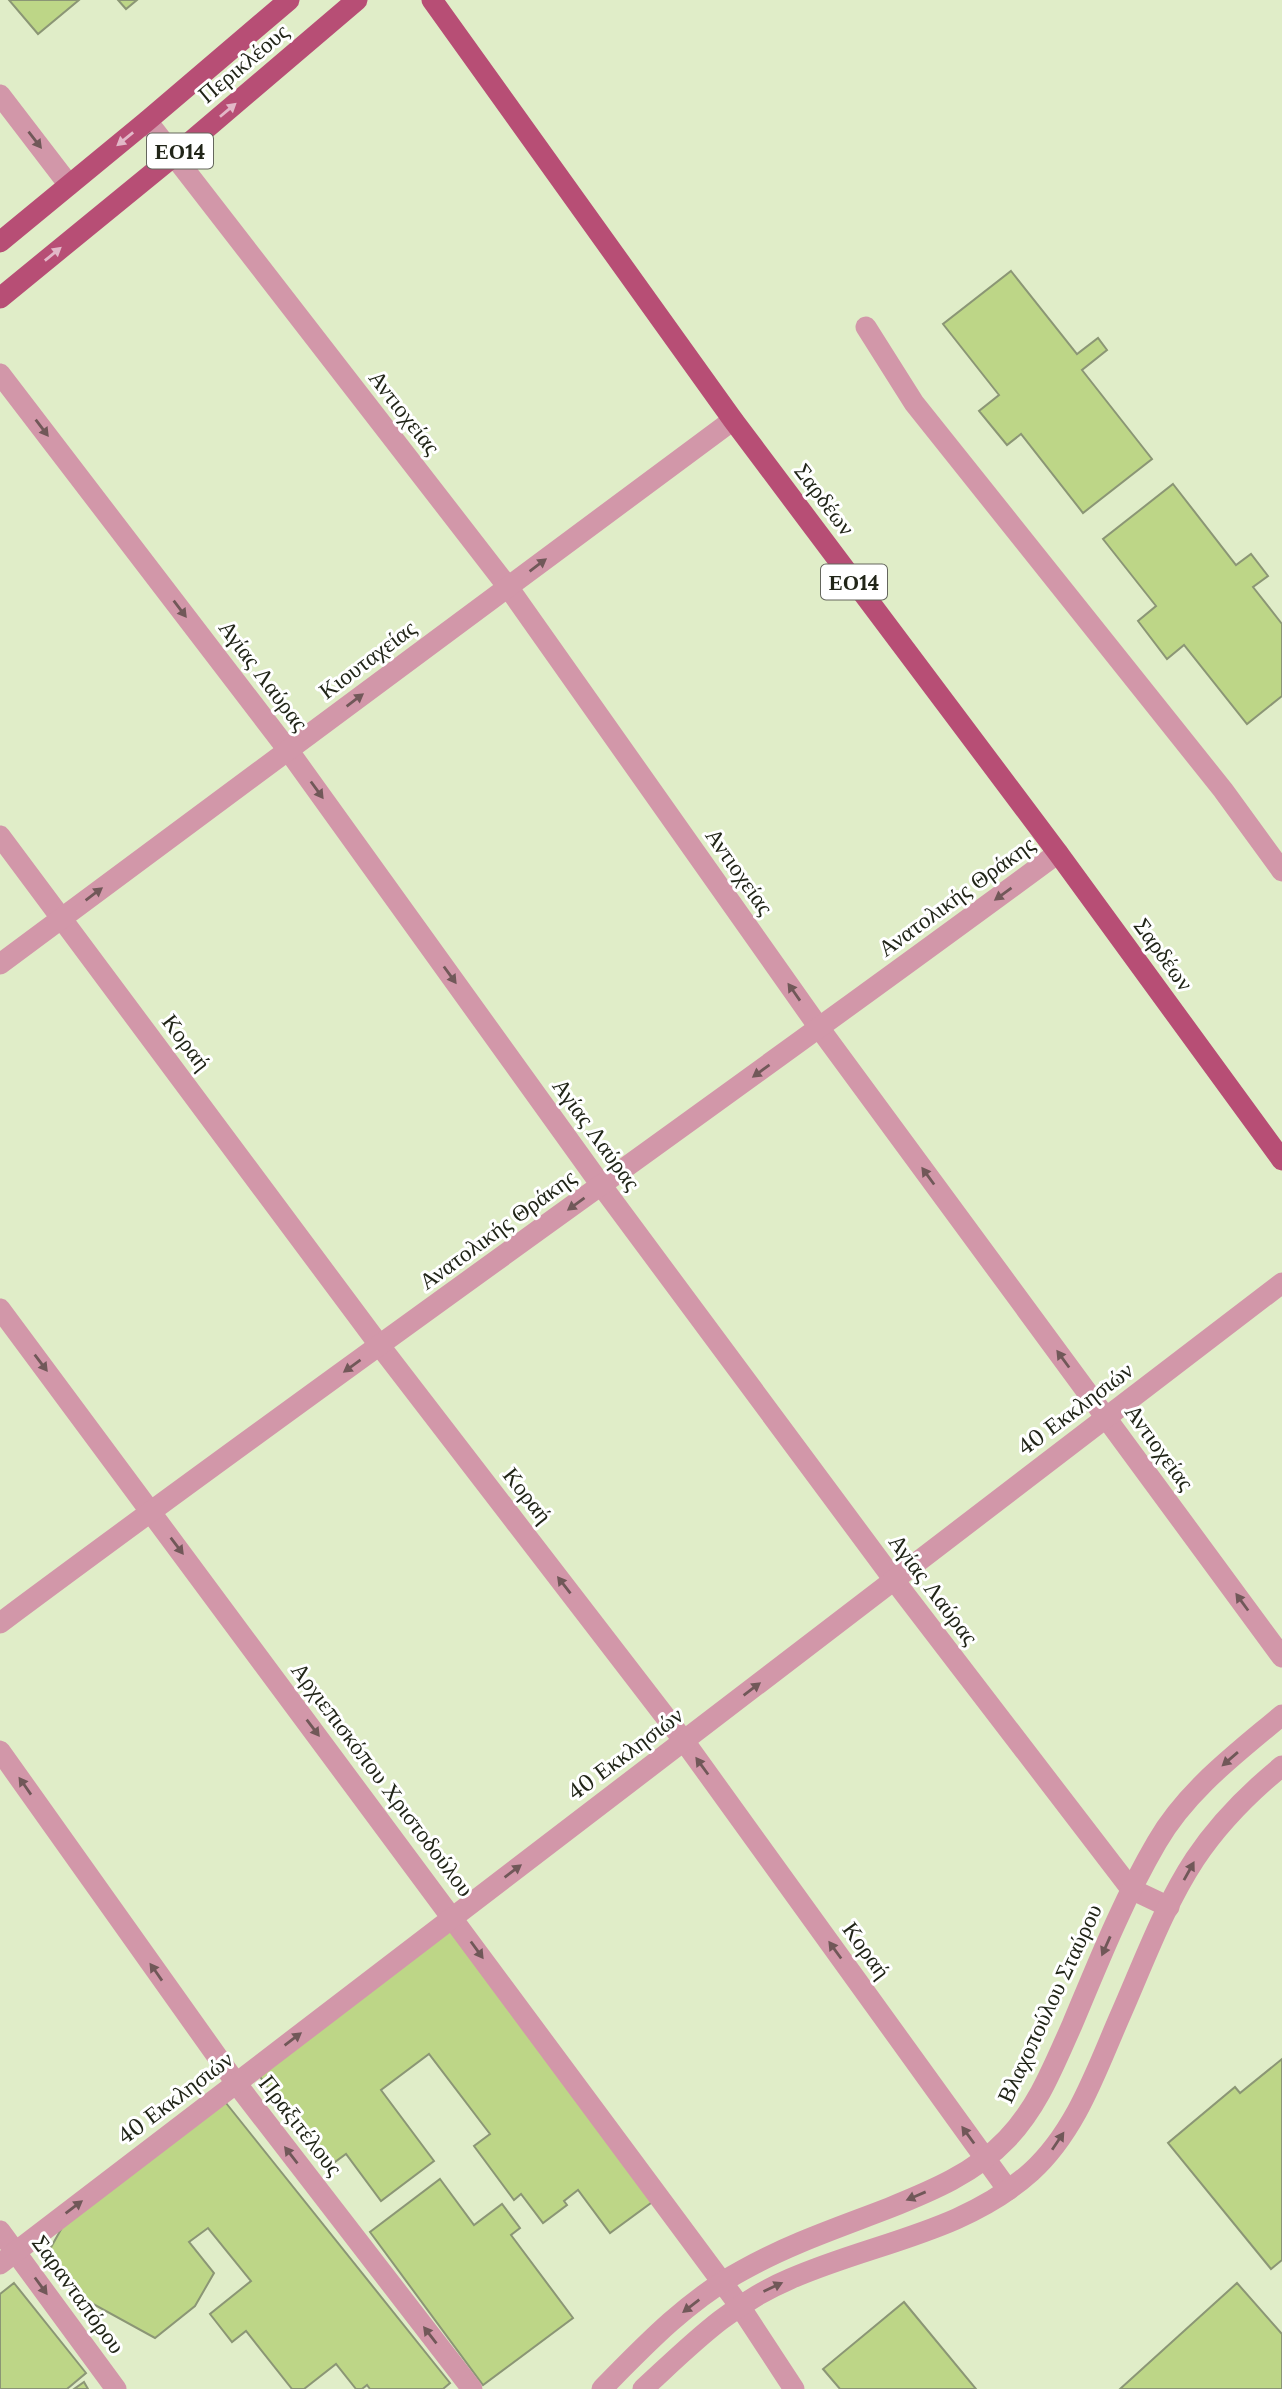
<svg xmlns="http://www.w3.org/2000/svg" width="1282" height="2389" viewBox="0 0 1282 2389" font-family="Lora,serif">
  <rect width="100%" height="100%" fill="#e0edc8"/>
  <g fill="#bdd687" stroke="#8b9675" stroke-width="2">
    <polygon points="9,0 79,0 38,34"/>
    <polygon points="118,0 137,0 126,9"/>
    <polygon points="1011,271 1077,354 1098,338 1107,350 1082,370 1152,459 1083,513 1021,434 1007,445 979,411 999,395 943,324"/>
    <polygon points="1173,484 1236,565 1251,554 1268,576 1253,587 1282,624 1282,696 1247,724 1184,645 1167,659 1138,621 1156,606 1103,539"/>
    <polygon points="451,1928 655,2200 610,2233 578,2190 564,2201 567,2205 543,2223 521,2194 514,2200 474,2146 490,2134 429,2054 381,2090 434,2161 381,2201 346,2154 328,2167 258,2074"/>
    <polygon points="1282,2059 1282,2260 1271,2269 1168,2143 1235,2087 1240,2093"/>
    <polygon points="222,2098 450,2383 443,2389 370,2389 367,2385 362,2389 356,2389 336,2364 304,2389 292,2389 246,2331 232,2342 210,2314 251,2281 208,2228 189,2242 214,2273 195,2306 155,2338 73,2293 45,2258 64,2224"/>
    <polygon points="440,2179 474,2225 502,2204 520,2228 511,2235 573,2318 483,2385 370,2232"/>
    <polygon points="14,2283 86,2373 67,2389 0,2389 0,2294"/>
    <polygon points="1237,2283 1282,2334 1282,2389 1120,2389"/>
    <polygon points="904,2302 976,2389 840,2389 823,2369"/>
    <polygon points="84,2382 88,2389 74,2389"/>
  </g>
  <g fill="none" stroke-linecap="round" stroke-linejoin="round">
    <g stroke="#d297a9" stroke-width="21">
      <polyline points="0,95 69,185"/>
      <polyline points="147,121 508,587 820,1029 1282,1657"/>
      <polyline points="866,327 914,403 1223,790 1282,871"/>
      <polyline points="0,374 288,750 601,1185 894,1580 1131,1889 1169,1907"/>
      <polyline points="0,836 380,1346 684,1741 1008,2190"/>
      <polyline points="0,964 733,420"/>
      <polyline points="0,1309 739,2305 794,2389"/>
      <path d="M0,1623C350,1362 707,1112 1058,853"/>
      <polyline points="0,1751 236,2083 472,2389"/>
      <polyline points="0,2231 116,2389"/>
      <polyline points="0,2264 1282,1283"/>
      <path d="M602,2389C645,2345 689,2299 743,2270C789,2244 840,2227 889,2208C931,2191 975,2173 1007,2139C1038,2107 1054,2065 1072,2025C1098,1963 1123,1900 1157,1842C1187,1790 1237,1753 1282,1715"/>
      <path d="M643,2389C691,2345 729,2305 790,2279C871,2243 963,2233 1031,2172C1076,2131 1096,2071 1120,2016C1143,1964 1164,1906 1195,1859C1219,1823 1249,1793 1282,1766"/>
    </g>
    <g stroke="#b74e75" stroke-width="21">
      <polyline points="432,0 733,420 1058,853 1282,1160"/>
      <polyline points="0,242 147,121 289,0"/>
      <polyline points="0,298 175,155 357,0"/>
    </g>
  </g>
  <defs><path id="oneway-solid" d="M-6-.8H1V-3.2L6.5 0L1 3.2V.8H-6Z" transform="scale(1.75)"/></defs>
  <g fill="#e2b8c8">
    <use href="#oneway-solid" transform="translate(228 110) rotate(-40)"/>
    <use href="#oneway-solid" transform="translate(125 139) rotate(141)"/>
    <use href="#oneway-solid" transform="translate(53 254) rotate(-39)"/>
  </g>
  <g fill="#715859">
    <use href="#oneway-solid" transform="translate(35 140) rotate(52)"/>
    <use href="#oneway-solid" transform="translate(42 428) rotate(53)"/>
    <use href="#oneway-solid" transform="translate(538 565) rotate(-37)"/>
    <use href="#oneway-solid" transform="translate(180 609) rotate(53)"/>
    <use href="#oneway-solid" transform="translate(355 700) rotate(-37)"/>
    <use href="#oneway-solid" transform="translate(317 790) rotate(54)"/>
    <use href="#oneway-solid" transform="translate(94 894) rotate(-37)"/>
    <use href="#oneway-solid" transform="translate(1003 894) rotate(144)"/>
    <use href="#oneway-solid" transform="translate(450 975) rotate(54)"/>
    <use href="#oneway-solid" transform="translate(794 992) rotate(-125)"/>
    <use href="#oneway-solid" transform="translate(761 1071) rotate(144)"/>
    <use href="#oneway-solid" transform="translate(928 1176) rotate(-126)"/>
    <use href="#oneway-solid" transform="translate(576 1204) rotate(144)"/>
    <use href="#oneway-solid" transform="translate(1063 1359) rotate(-126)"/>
    <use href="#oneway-solid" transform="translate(41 1363) rotate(53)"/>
    <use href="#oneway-solid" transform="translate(352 1366) rotate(144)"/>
    <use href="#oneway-solid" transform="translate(177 1546) rotate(53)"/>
    <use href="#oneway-solid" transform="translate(564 1585) rotate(-128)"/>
    <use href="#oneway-solid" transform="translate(1242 1602) rotate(-126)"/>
    <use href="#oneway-solid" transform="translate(752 1689) rotate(-37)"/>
    <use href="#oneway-solid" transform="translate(313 1728) rotate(53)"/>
    <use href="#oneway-solid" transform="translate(1230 1759) rotate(139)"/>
    <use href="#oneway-solid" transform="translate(702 1766) rotate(-126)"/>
    <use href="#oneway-solid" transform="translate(25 1786) rotate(-125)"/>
    <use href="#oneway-solid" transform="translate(513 1871) rotate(-37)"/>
    <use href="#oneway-solid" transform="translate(1189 1871) rotate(-61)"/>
    <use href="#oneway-solid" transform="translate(1106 1946) rotate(114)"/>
    <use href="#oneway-solid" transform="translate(477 1950) rotate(54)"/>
    <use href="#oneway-solid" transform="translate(835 1950) rotate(-126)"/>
    <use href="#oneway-solid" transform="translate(156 1972) rotate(-125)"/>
    <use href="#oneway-solid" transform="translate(293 2039) rotate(-37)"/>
    <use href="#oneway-solid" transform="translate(968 2135) rotate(-126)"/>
    <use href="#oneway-solid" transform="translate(1058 2141) rotate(-56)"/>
    <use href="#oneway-solid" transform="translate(291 2155) rotate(-128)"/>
    <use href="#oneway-solid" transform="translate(916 2196) rotate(157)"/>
    <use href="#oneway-solid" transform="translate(74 2207) rotate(-37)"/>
    <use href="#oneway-solid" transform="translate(41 2286) rotate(54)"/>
    <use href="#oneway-solid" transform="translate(773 2287) rotate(-25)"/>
    <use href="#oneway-solid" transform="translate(691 2306) rotate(142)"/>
    <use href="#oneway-solid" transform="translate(430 2335) rotate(-128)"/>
  </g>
  <g text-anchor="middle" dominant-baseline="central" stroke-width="6" stroke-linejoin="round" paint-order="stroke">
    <g fill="#fff" stroke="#64665d" stroke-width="2">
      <rect x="147" y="133.5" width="66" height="35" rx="5"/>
      <rect x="821" y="564.5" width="66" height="35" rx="5"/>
    </g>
    <g font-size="21" font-weight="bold" fill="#212518">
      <text x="180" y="151">ΕΟ14</text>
      <text x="854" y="582">ΕΟ14</text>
    </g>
    <g font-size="23" fill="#212518" stroke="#fff">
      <text transform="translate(243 63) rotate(-40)">Περικλέους</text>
      <text transform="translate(405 412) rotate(52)">Αντιοχείας</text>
      <text transform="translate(825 499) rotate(53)">Σαρδέων</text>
      <text transform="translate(367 659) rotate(-37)">Κιουταχείας</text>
      <text transform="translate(264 675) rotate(53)">Αγίας Λαύρας</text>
      <text transform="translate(740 871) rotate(55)">Αντιοχείας</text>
      <text transform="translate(956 896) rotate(-36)">Ανατολικής Θράκης</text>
      <text transform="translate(1164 954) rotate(54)">Σαρδέων</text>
      <text transform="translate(187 1042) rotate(53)">Κοραή</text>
      <text transform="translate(597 1134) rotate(54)">Αγίας Λαύρας</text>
      <text transform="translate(497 1229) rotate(-36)">Ανατολικής Θράκης</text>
      <text transform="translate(1075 1408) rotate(-37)">40 Εκκλησιών</text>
      <text transform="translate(1160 1447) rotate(54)">Αντιοχείας</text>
      <text transform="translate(528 1495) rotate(52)">Κοραή</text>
      <text transform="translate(934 1589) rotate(53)">Αγίας Λαύρας</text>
      <text transform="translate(625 1753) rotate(-37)">40 Εκκλησιών</text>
      <text transform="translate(383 1779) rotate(53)">Αρχιεπισκόπου Χριστοδούλου</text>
      <text transform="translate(867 1950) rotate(54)">Κοραή</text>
      <text transform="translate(1049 2003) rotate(-65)">Βλαχοπούλου Σταύρου</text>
      <text transform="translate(175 2097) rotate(-37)">40 Εκκλησιών</text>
      <text transform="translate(301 2125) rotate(52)">Πραξιτέλους</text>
      <text transform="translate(79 2294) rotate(54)">Σαρανταπόρου</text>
    </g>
  </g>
</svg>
